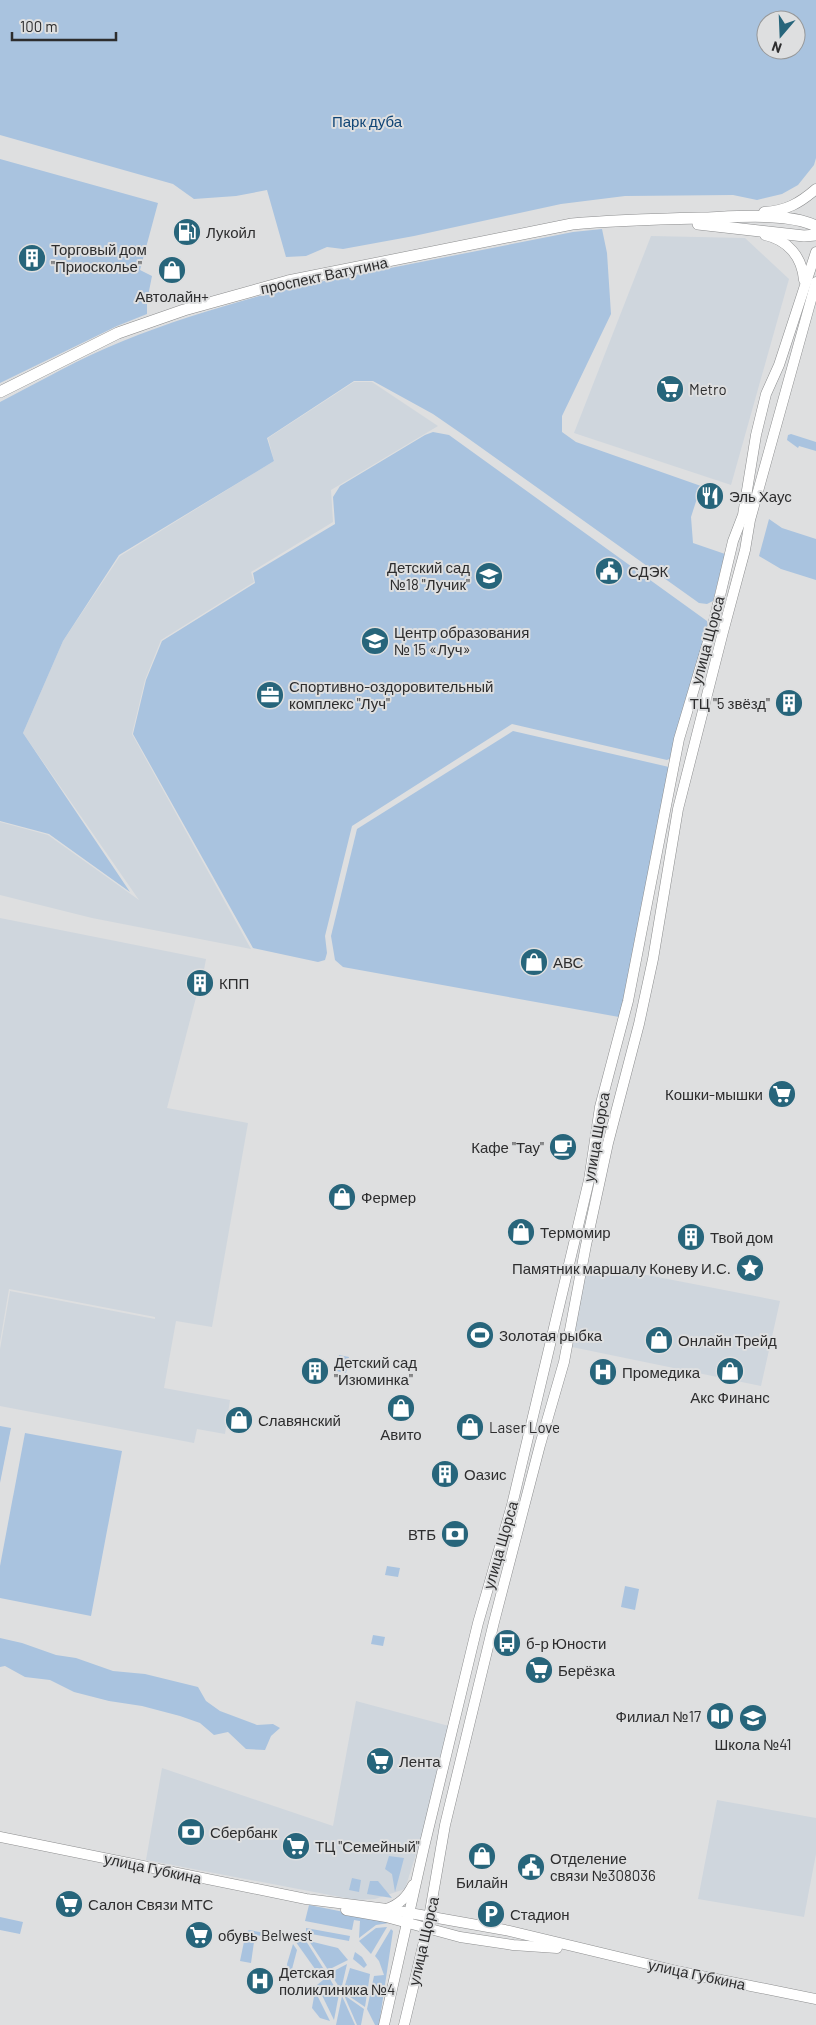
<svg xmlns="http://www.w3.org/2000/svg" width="816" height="2025" viewBox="0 0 816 2025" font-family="Barlow,sans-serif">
  <rect width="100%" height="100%" fill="#dedfe0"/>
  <g fill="#cfd6dd">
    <polygon points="651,236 745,238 789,279 731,485 574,433"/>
    <polygon points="354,382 372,382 438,426 331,490 333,522 251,572 254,582 161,640 145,680 132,734 251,949 92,918 0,895 0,822 48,835 139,900 23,733 63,641 120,556 274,461 268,438"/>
    <polygon points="0,918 206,959 202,980 198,979 197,985 199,986 167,1108 248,1123 212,1327 176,1321 164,1388 230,1400 225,1434 197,1429 194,1443 0,1406 0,1349 10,1291 155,1319 155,1317 9,1289 0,1342"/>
    <polygon points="596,1265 780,1301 761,1386 567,1346 585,1272"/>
    <polygon points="356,1701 449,1726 422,1835 405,1889 375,1899 356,1900 146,1860 162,1768 333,1826"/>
    <polygon points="717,1800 816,1818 816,1854 804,1917 698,1899"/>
  </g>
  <g fill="#a9c3df" fill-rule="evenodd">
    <path d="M0,0H816V158L814,165L798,185L782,194L757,200L733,195L625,196L561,204L414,236L343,249L327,247L306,256L286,257L267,190L236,196L194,199L173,184L0,135ZM766,20H796V50H766Z"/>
    <polygon points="0,159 158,203 140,270 152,276 147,301 147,314 117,326 0,383"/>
    <path d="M602,229L607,253L611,314L562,416V432L576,442L701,486L691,517L693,543L725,554L713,601L707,604L699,603L462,434L433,414L373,381H354L267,438L274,461L119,555L63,641L23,733L130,892L49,834L0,821V402C39,382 82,357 123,341C177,319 233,303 289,288L573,232Z"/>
    <path d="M433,432L449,435L707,621C710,634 703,652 696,663L671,758L667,760L512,724L352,826L325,936L327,953L325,960L318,962L253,948L133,734L146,680L162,641L255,583L253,573L335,524L333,497L340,486L425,435Z"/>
    <polygon points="791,434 816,442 816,451 799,446 798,448 787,440 788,435"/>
    <polygon points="769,519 782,528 816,539 816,580 781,569 759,556"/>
    <polygon points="513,731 669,767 624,1008 619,1017 343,967 335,960 331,936 357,829"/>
    <polygon points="339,1355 349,1357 346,1373 336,1371"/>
    <polygon points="0,1426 11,1428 0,1483"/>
    <polygon points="25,1433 122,1451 91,1616 0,1598 0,1566"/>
    <polygon points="387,1566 400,1568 398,1577 385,1575"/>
    <polygon points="625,1586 639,1589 635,1610 621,1607"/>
    <polygon points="373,1635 385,1637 383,1646 371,1644"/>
    <polygon points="0,1638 22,1643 56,1655 76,1658 113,1671 145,1674 198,1687 206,1701 220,1711 257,1725 273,1724 280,1728 271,1736 265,1750 246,1749 228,1732 214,1735 200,1723 180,1716 142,1706 109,1701 74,1692 50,1680 25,1677 5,1666 0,1667"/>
    <polygon points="389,1856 404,1858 395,1892 392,1874 385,1869"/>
    <polygon points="352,1878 361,1880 359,1892 349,1890"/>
    <polygon points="370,1881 378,1881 392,1898 367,1894"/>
    <polygon points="309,1905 389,1921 389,1923 376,1925 359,1938 360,1921 354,1920 352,1930 305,1921"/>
    <polygon points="0,1917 23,1922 20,1934 0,1930"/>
    <polygon points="387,1927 371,1954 359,1941 376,1928"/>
    <polygon points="306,1928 350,1936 349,1941 306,1933"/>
    <polygon points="391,1929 393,1931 379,2025 375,2025 367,2009 374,1976 384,1975 379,1961 375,1956"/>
    <polygon points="249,1930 282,1936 281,1939 255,1935 251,1963 240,1961 246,1932"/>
    <polygon points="293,1938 306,1941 325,1971 320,1976"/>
    <polygon points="309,1941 338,1948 348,1960 328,1970"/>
    <polygon points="293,1944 297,1950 291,1973 288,1971 287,1964"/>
    <polygon points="355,1952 362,1957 367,1965 364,1968 353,1959"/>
    <polygon points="347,1964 341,1990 330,1973"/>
    <polygon points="350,1968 370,1974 365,2007 343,1992"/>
    <polygon points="328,1976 339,1994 334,2020 317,1985"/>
    <polygon points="315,1991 330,2021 320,2018 312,2008"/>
    <polygon points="344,1995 364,2009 361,2025 357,2025"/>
    <polygon points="342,1996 355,2025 336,2025"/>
  </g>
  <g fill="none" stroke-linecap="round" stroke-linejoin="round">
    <defs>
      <g id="secondary">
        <path d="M764,212C786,211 800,203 816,189"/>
        <path d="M765,235C788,240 802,257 804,280"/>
        <polyline points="0,1837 306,1899 387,1909 505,1930 681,1972 816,1999"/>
        <path d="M387,1909C400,1904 407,1897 413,1885"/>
        <polyline points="346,1910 386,1917 460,1937 513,1945 557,1948"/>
        <polyline points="384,2025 424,1847 478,1623 512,1505 589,1180 600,1107 628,1001 679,739 713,625 733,541 743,515 756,435 766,394 779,365 816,252"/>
        <polyline points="404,2025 427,1929 445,1825 494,1622 540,1445 564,1362 586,1245 608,1143 639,1024 653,959 678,809 723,632 745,550 750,520 816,282"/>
      </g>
      <g id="primary">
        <polyline points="698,224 804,236 816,235"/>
        <path d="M0,392L118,333L184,310L288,281L572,224C615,220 659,219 702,218C734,217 788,212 816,226"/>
      </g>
    </defs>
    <use href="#secondary" stroke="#8c8d8e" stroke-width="11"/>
    <use href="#primary" stroke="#8c8d8e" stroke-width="12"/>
    <use href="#secondary" stroke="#fff" stroke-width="10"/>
    <use href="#primary" stroke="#fff" stroke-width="11"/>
  </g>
  <defs>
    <symbol id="fuel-disc" viewBox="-11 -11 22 22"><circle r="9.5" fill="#27657b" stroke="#dedfe0"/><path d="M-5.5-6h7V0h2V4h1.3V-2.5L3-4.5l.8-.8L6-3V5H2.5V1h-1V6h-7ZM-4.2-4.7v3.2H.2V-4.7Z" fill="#fff"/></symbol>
    <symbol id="building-disc" viewBox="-11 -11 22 22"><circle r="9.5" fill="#27657b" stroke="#dedfe0"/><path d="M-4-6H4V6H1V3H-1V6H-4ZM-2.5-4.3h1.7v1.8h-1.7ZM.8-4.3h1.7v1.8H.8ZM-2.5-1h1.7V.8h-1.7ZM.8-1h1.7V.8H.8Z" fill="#fff"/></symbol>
    <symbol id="shop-disc" viewBox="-11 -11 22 22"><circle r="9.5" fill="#27657b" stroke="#dedfe0"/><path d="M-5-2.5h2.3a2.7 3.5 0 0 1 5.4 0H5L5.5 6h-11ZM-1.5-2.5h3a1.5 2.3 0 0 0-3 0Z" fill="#fff"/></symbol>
    <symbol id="supermarket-disc" viewBox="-11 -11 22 22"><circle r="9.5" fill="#27657b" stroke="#dedfe0"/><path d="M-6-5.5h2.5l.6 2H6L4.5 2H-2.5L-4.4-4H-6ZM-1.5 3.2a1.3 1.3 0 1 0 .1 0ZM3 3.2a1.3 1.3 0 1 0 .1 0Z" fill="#fff"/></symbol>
    <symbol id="restaurant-disc" viewBox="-11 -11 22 22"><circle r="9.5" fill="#27657b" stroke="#dedfe0"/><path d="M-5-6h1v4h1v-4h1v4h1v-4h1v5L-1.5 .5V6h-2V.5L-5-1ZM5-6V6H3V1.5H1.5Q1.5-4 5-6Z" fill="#fff"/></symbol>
    <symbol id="civic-disc" viewBox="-11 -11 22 22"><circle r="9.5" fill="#27657b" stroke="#dedfe0"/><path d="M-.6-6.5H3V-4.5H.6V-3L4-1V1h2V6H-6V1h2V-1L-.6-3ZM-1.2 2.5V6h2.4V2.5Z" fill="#fff"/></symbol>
    <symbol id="school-disc" viewBox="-11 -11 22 22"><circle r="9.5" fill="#27657b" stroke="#dedfe0"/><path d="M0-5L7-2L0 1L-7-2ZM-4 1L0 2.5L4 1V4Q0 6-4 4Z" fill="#fff"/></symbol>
    <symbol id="office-disc" viewBox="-11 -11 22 22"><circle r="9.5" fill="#27657b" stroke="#dedfe0"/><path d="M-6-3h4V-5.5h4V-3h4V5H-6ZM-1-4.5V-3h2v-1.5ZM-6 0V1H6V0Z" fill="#fff"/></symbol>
    <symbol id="cafe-disc" viewBox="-11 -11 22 22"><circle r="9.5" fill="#27657b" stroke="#dedfe0"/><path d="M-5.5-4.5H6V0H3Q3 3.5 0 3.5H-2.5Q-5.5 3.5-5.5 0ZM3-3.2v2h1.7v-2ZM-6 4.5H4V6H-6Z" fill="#fff"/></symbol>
    <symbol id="sight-disc" viewBox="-11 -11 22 22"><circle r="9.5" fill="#27657b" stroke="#dedfe0"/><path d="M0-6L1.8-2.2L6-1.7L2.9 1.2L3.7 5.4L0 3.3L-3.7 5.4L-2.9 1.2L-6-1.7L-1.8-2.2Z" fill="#fff"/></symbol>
    <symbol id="stadium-disc" viewBox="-11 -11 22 22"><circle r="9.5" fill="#27657b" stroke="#dedfe0"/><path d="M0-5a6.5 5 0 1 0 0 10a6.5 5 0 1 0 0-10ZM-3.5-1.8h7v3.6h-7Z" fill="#fff"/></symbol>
    <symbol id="hospital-disc" viewBox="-11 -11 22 22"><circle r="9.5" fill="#27657b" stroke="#dedfe0"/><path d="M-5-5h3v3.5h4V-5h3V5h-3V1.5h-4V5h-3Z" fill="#fff"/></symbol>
    <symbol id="bank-disc" viewBox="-11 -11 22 22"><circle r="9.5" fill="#27657b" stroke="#dedfe0"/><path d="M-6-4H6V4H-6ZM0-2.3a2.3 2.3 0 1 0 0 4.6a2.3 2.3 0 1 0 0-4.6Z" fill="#fff"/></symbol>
    <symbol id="bus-disc" viewBox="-11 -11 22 22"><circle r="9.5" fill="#27657b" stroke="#dedfe0"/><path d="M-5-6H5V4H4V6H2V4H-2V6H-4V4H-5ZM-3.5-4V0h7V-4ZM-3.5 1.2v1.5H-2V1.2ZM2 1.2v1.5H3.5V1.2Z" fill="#fff"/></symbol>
    <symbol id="library-disc" viewBox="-11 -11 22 22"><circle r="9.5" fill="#27657b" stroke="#dedfe0"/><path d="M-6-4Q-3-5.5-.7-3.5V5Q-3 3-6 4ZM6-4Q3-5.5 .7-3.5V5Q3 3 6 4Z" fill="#fff"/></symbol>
    <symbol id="parking-disc" viewBox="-11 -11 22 22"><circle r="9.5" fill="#27657b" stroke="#dedfe0"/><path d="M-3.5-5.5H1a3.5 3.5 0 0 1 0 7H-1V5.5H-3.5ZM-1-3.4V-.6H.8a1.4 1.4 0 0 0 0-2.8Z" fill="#fff"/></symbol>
  </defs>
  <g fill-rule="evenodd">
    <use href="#fuel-disc" x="171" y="216" width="32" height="32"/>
    <use href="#building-disc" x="16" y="242" width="32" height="32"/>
    <use href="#shop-disc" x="156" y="254" width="32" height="32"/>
    <use href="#supermarket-disc" x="654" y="373" width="32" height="32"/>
    <use href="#restaurant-disc" x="694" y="480" width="32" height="32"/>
    <use href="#civic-disc" x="593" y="555" width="32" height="32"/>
    <use href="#school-disc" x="473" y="560" width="32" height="32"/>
    <use href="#school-disc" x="359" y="625" width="32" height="32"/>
    <use href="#office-disc" x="254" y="679" width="32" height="32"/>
    <use href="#building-disc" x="773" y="687" width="32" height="32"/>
    <use href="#shop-disc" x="518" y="946" width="32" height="32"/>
    <use href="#building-disc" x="184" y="967" width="32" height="32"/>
    <use href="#supermarket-disc" x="766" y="1078" width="32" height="32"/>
    <use href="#cafe-disc" x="547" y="1131" width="32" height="32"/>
    <use href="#shop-disc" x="326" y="1181" width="32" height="32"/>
    <use href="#shop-disc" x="505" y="1216" width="32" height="32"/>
    <use href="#building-disc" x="675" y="1221" width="32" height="32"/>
    <use href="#sight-disc" x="734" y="1252" width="32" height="32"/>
    <use href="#stadium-disc" x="464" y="1319" width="32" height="32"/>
    <use href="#shop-disc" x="643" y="1324" width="32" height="32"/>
    <use href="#building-disc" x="299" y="1355" width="32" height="32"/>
    <use href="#shop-disc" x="714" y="1355" width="32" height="32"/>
    <use href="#hospital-disc" x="587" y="1356" width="32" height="32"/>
    <use href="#shop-disc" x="385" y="1392" width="32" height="32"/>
    <use href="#shop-disc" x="223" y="1404" width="32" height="32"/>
    <use href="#shop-disc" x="454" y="1411" width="32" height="32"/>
    <use href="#building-disc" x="429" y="1458" width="32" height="32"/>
    <use href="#bank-disc" x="439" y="1518" width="32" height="32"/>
    <use href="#bus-disc" x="491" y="1627" width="32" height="32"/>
    <use href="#supermarket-disc" x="523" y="1654" width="32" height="32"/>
    <use href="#library-disc" x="704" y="1700" width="32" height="32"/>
    <use href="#school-disc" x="737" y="1702" width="32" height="32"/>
    <use href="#supermarket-disc" x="364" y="1745" width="32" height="32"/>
    <use href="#bank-disc" x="175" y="1816" width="32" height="32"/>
    <use href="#supermarket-disc" x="280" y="1830" width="32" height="32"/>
    <use href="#shop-disc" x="466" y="1840" width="32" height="32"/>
    <use href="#civic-disc" x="515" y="1851" width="32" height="32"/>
    <use href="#supermarket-disc" x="53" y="1888" width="32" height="32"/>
    <use href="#parking-disc" x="475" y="1898" width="32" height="32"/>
    <use href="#supermarket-disc" x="183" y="1919" width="32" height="32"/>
    <use href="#hospital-disc" x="244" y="1965" width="32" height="32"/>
  </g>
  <g text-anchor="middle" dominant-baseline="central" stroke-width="4" stroke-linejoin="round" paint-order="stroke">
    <g font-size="15" fill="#104576" stroke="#dedfe0">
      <text x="367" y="121">Парк дуба</text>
    </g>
    <g font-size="15" fill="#2d2d2e" stroke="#dedfe0" text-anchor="start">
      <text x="206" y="232">Лукойл</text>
      <text x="51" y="249">Торговый дом<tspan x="51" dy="17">"Приосколье"</tspan></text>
      <text x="172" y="296" text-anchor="middle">Автолайн+</text>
      <text x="689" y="389">Metro</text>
      <text x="729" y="496">Эль Хаус</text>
      <text x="470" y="567" text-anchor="end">Детский сад<tspan x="470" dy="17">№18 "Лучик"</tspan></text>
      <text x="628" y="571">СДЭК</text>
      <text x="394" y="632">Центр образования<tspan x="394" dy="17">№ 15 «Луч»</tspan></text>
      <text x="289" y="686">Спортивно-оздоровительный<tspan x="289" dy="17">комплекс "Луч"</tspan></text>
      <text x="770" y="703" text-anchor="end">ТЦ "5 звёзд"</text>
      <text x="553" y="962">АВС</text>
      <text x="219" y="983">КПП</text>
      <text x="763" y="1094" text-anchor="end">Кошки-мышки</text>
      <text x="544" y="1147" text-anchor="end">Кафе "Тау"</text>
      <text x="361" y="1197">Фермер</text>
      <text x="540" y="1232">Термомир</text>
      <text x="710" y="1237">Твой дом</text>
      <text x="731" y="1268" text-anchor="end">Памятник маршалу Коневу И.С.</text>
      <text x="499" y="1335">Золотая рыбка</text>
      <text x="678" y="1340">Онлайн Трейд</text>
      <text x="334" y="1362">Детский сад<tspan x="334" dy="17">"Изюминка"</tspan></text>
      <text x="622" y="1372">Промедика</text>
      <text x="730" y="1397" text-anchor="middle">Акс Финанс</text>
      <text x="258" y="1420">Славянский</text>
      <text x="489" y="1427">Laser Love</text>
      <text x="401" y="1434" text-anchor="middle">Авито</text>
      <text x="464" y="1474">Оазис</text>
      <text x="436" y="1534" text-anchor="end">ВТБ</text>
      <text x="526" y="1643">б-р Юности</text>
      <text x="558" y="1670">Берёзка</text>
      <text x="701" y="1716" text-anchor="end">Филиал №17</text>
      <text x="753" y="1744" text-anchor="middle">Школа №41</text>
      <text x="399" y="1761">Лента</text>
      <text x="210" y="1832">Сбербанк</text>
      <text x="315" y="1846">ТЦ "Семейный"</text>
      <text x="550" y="1858">Отделение<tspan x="550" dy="17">связи №308036</tspan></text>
      <text x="482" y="1882" text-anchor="middle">Билайн</text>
      <text x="88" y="1904">Салон Связи МТС</text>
      <text x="510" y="1914">Стадион</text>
      <text x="218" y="1935">обувь Belwest</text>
      <text x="279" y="1972">Детская<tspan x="279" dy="17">поликлиника №4</tspan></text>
    </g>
    <g font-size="15" fill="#2d2d2e" stroke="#dedfe0">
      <text transform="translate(324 275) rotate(-12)">проспект Ватутина</text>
      <text transform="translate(707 640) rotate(-75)">улица Щорса</text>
      <text transform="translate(596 1137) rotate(-80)">улица Щорса</text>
      <text transform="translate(500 1545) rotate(-74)">улица Щорса</text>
      <text transform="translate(153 1868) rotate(12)">улица Губкина</text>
      <text transform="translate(423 1941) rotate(-77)">улица Щорса</text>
      <text transform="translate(697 1974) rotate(12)">улица Губкина</text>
    </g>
  </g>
  <g transform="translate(781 35) rotate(199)"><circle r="24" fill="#dedfe0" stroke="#979899"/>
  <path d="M0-4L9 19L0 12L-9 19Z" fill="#27657b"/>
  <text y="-8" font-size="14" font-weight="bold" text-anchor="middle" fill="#2d2d2e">N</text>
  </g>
  <path d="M12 32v8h104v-8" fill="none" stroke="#2d2d2e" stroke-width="2.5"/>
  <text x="20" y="32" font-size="15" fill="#2d2d2e" stroke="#dedfe0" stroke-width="4" paint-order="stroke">100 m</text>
</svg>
